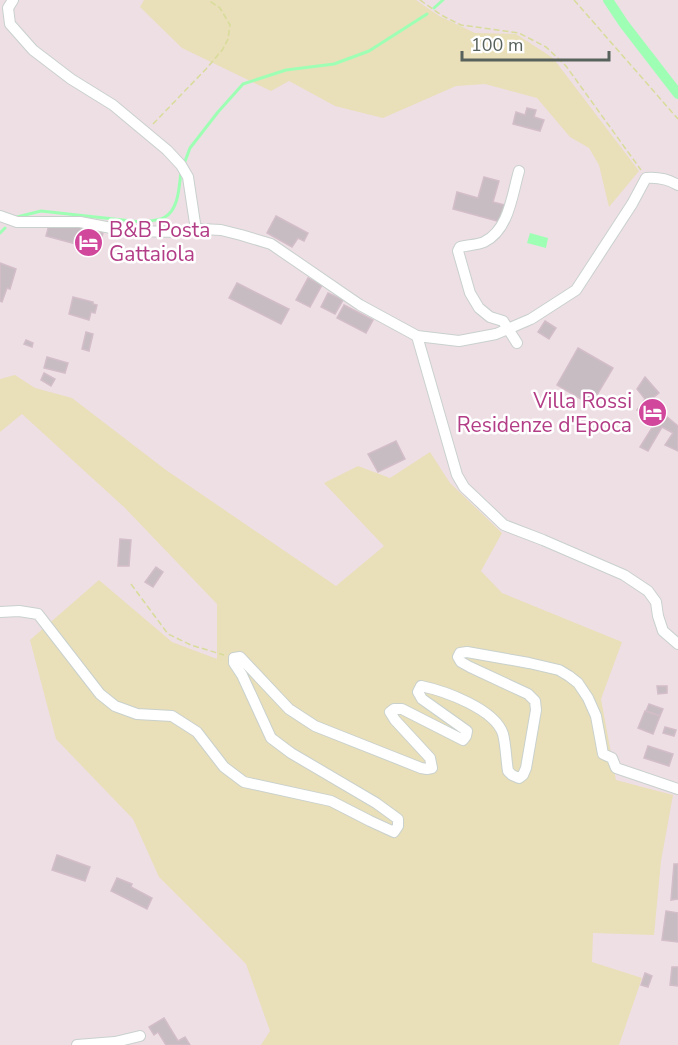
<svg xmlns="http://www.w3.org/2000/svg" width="678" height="1045" viewBox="0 0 678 1045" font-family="'Nunito Sans',sans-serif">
  <rect width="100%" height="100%" fill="#eedfe5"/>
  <g fill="#e9dfb8">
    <polygon points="144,0 416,0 439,16 475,33 516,34 553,58 639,171 609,207 599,165 589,148 570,137 537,98 485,84 456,86 383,118 335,106 289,81 271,91 182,48 140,7"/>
    <polygon points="15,375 35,388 72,398 166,470 336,586 384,546 324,483 358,466 390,478 430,452 450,483 502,533 481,571 502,593 622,642 601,699 616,780 673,795 661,861 654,935 593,933 592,962 642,978 619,1045 261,1045 270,1031 246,964 159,877 133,819 56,739 30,640 99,580 172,642 217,659 217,604 125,508 22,414 0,432 0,379"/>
  </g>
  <polygon fill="#9effb4" points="530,233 548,238 546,248 527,243"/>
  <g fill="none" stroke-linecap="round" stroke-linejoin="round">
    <g stroke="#9effb4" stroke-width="3">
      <polyline points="434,8 443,0"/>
      <polyline points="184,164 190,148 218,112 243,84 286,70 334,64 369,51 427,14"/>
      <path d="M17,217L41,211L141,222C149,221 158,221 165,217C179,209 179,186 181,172"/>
      <polyline points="0,233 5,228"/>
    </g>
    <polyline stroke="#9effb4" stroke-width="10" points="608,0 624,24 678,94"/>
  </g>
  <g fill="#c7bcc2" stroke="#d3bdc8" stroke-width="1.5">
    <polygon points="527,108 536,110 534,117 544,120 540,131 513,124 516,112 525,115"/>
    <polygon points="484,177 499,181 493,202 505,205 501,222 453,209 457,192 478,198"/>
    <polygon points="276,216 308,233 304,241 298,238 292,247 267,233"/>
    <polygon points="49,225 80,227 103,233 98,250 46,236"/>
    <polygon points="0,263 16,269 10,289 7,288 2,302 0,301"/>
    <polygon points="308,278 322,285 310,307 296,300"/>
    <polygon points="237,283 289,309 281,324 229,298"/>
    <polygon points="328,293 343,300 335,314 321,307"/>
    <polygon points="73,297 93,302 93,304 97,305 95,313 91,312 89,320 69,314"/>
    <polygon points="344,305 373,320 366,333 337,318"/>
    <polygon points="545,321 556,328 549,339 538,332"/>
    <polygon points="86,332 93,334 89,351 82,349"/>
    <polygon points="26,340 33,343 32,347 24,344"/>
    <polygon points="578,348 613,368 591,405 557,385"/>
    <polygon points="47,357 68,363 65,373 44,368"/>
    <polygon points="44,373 55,379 51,386 41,380"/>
    <polygon points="645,377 659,393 653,398 666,416 678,426 678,451 665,445 673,433 662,427 648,451 640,447 655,423 637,410 645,399 637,389"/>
    <polygon points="396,441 405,459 378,472 368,454"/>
    <polygon points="120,539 131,540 129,566 118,566"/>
    <polygon points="156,567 163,572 153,587 145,582"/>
    <polygon points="657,686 667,686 667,693 658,694"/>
    <polygon points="649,704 663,709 660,716 646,711"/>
    <polygon points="645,711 660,716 653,734 638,728"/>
    <polygon points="665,727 676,730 674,736 663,733"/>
    <polygon points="648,746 673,754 669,766 644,758"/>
    <polygon points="57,855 90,867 85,881 52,870"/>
    <polygon points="674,864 678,864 678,899 671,900"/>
    <polygon points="117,878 132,884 131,887 152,898 147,909 111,891"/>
    <polygon points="666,911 678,913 678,942 662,940"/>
    <polygon points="672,967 678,967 678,986 670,985"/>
    <polygon points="645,973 652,976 648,987 641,985"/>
    <polygon points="164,1018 178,1041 185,1037 190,1045 166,1045 158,1032 154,1035 149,1027"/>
  </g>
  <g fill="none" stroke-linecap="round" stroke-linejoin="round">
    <defs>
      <g id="minor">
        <polyline points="13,0 8,8 10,24 33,50 71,79 113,105 167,150 181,165 188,177 196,230"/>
        <path d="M0,216L17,222H80L127,231L182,232L201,229L221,230L241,235L271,244L360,305L417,336L459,341L496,334L531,319L576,290L632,204L646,178C658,177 668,179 678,185"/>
        <polyline points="417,336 457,475 464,487 504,525 543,540 624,575 648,591 656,602 658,616 663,631 678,644"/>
        <path d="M517,343L503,321L490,317L479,308L470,293L458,251L460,247C467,245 477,245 484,242C509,230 512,195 519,171"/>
        <path d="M0,612L19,611L38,614L100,694L115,706L137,714L172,716L197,732L224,767L244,782L331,801L370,821L394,832L398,826V819L376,803L291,753L271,738L242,675L234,663V658L240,657L289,709L315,726L421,768L427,769L432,768L430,758L395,720L390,712L394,709H402L463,740L466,736L467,731L422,699L418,692L421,686C445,691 495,709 503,734C506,746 506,759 508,771L512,775L519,778L523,775L526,768L536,710L535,701L528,694L470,667L461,662L458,657L460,653L467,652L529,663L559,670L569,676L578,683L588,698L596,716L603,754L612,758L616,768L678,789"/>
        <polyline points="77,1045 115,1042 140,1036"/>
      </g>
    </defs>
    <use href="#minor" stroke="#c9d1cd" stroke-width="12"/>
    <g stroke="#d8dc9a" stroke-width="1.5" stroke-dasharray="6 3" stroke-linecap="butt">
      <polyline points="420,0 441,15 461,25 519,33 546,47 566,66 641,170"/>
      <polyline points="574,0 678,119"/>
      <polyline points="153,124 206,69 223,49 228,39 230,25 220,8 208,0"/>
      <polyline points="131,584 168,634 191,645 224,655"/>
    </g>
    <use href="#minor" stroke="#fff" stroke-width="10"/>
  </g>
  <defs>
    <symbol id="hotel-disc" viewBox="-11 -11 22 22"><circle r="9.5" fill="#d1479c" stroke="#fff"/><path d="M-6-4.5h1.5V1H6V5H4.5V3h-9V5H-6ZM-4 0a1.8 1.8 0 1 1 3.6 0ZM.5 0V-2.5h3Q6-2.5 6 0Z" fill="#fff"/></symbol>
  </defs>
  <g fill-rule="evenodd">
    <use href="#hotel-disc" x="72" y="226" width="33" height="33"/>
    <use href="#hotel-disc" x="636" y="396" width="33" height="33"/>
  </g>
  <g text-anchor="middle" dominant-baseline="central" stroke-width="5" stroke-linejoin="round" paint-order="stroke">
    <g font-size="21" fill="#b23c85" stroke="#fff" text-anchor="start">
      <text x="109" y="230">B&amp;B Posta<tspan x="109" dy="24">Gattaiola</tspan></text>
      <text x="632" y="401" text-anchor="end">Villa Rossi<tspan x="632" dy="24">Residenze d'Epoca</tspan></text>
    </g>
  </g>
  <path d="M462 51v9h147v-9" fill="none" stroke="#58625c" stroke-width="3"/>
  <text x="471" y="51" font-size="18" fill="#58625c" stroke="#ffffff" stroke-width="4.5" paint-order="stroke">100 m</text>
</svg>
